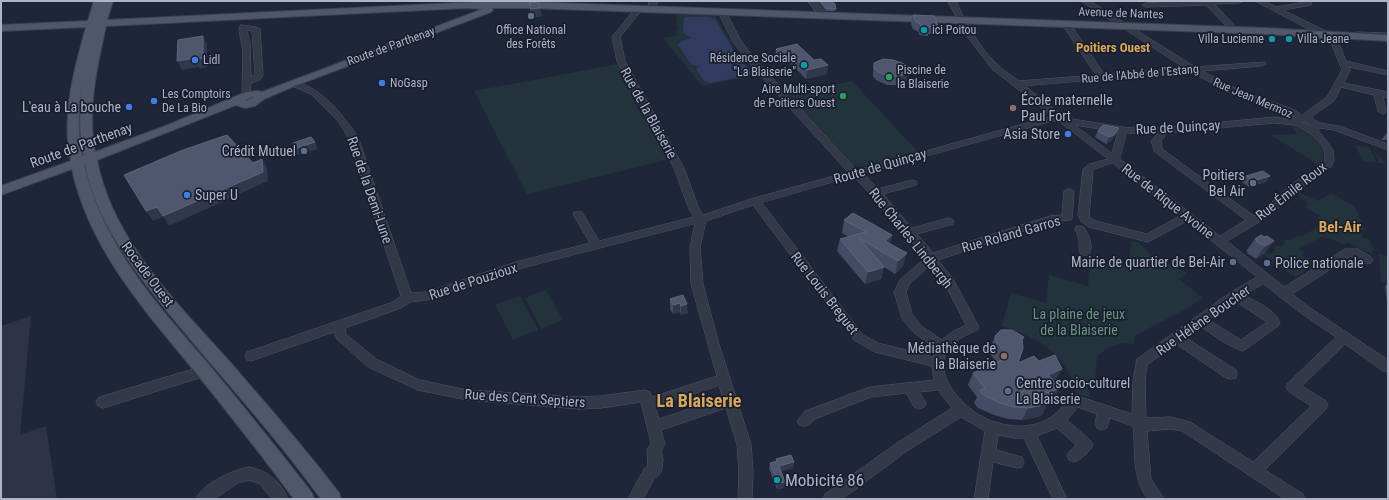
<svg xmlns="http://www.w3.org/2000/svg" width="1389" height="500" viewBox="0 0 1389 500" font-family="'Roboto Condensed',sans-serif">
  <rect width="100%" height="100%" fill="#20263a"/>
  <polygon fill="#2e3347" points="31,316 20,435 46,426 57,499 1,499 1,326"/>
  <g fill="#22333b">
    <polygon points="677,14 715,15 737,53 755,75 702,86 663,38 676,36 678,26 676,26"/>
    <polygon points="618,64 640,104 636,106 637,109 640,113 645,112 670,159 527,194 474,91"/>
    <polygon points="852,81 918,152 861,167 852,164 790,95"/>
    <path d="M1290,126C1308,128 1328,145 1323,165L1320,166L1271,135L1296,134V131Z"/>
    <polygon points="1355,145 1369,147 1377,163 1379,163 1373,150 1387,164 1363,161"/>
    <polygon points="1298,192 1318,201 1331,193 1355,207 1365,230 1360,230 1364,238 1369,239 1375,251 1372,251 1371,254 1347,242 1343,245 1334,240 1321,237 1299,249 1305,253 1302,255 1317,264 1295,277 1279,267 1281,265 1263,255 1267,252 1270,254 1276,249 1274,248 1277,245 1280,247 1286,243 1284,241 1287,239 1290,240 1297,236 1303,236 1325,222 1318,218 1321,216 1306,208 1308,203 1306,200 1301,199"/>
    <path d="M1131,241L1139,243L1153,256L1187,273L1179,279L1203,298L1188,308L1134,336V344C1119,341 1109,346 1097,356L1095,380L1089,379L1088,387L1091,398L1077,394C1066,353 1040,339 1002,326L1011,293L1046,303L1049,275L1088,286L1091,259L1092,258L1129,267Z"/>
    <polygon points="1379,254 1388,257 1388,284 1381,281"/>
    <polygon points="546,290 563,320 541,329 525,298"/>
    <polygon points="520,296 538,330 513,340 495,305"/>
  </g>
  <polygon fill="#313b60" points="687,17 708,17 715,19 735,53 751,72 751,75 710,83 704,81 696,69 700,66 692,65 678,45 681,41 692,38 683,33 684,18"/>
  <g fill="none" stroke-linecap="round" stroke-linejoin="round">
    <defs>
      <g id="minor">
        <polygon points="490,1 507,1 503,3 485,6 481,4"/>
        <polygon points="650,1 658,1 655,9 651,11 647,9"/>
        <polygon points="808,1 816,1 828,16 827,18 821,18"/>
        <path d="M948,1H956C966,23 980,49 999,66C1005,71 1012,76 1019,81L1096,75L1062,24L1066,22H1069L1104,74L1185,68L1081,1H1090L1195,67L1265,62L1266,64L1262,66L1202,71L1239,90L1295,110L1303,116L1305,113L1327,97L1342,70L1328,35L1322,36L1255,1H1265L1276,7L1311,1V5L1283,10L1328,32L1334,31L1346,61L1388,71V75L1349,67L1350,70L1344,83L1388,92V98L1383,97L1386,111L1385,113L1382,114L1378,111L1374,95L1341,87L1334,101L1312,116V118L1319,123L1339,126L1388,144V150L1334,130L1320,128L1318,130L1333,150L1334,160L1331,167L1297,190L1271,215L1227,241L1284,287L1345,249H1358L1371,257L1373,260L1371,263L1367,264L1351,256L1292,294L1306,305L1388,360V372L1383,371L1345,344L1302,386L1326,401L1328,405L1326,409L1265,470L1303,494L1305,499H1285L1182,431L1170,429L1147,431L1151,479L1164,499H1148C1131,478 1136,451 1133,426L1110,418L1107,428L1102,430L1097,428L1095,424L1097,414L1078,407L1067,420L1091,441L1093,445C1089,452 1082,459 1074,462L1069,460L1067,456L1069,452L1076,445L1057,428L1037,436L1067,499H1053L1024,438H1015L998,435L996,450L1022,457L1024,462L1022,467L1017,468L993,462L988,499H974L985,431L961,417L910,449L842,499H823L825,494L900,441L952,408L938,390L919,392L926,403L924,407L919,409L914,407L906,393L871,397L815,419C810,424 807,428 799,425L797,421L805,411L870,387L934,380L932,366L875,352L855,341L753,205L706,221L700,247L703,284L718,341L751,444L753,471L752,499H738L739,471L737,444L726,408L661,430L665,444L661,451L663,460L662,469L660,474L654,479L643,499H628L644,469L648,466L647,450L651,443L641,402L601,408L579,409L467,400L418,390L368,367L337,339L334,332L251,361L247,360L245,356L247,352L393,302L401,296L348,137L338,121L311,94L290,85L289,83L290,81C295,80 300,83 305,85C328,95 344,117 358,137L411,293L427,292L516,262L590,243L573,214L574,212H582L599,241L694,217L689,209L674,168L617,61L612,37L636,7H639L643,9L620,37L625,61L684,168L699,209L703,215L751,199L848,172L749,63L733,42L718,12L719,10H725L741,41L755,59L857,170L1052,116L992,69L967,36ZM1191,72L1233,94L1289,114L1294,117L1292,120L1275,117L1148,129L1122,127L1066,118L1025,86ZM1053,121L1060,122L1108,159L1090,164L1083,169L1078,215L1081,221L1089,227L1148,242L1187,221L1257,277L1231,292L1137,359L1133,381L1132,414L1075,395C1069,398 1066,402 1062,407C1053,417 1044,423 1031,425C1018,428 1004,425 992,421C968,413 932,378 947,351C953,340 967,335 977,330L979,327L953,279L938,260L1055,221L1071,220L1072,218L1074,191L1069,188L1064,191L1062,215L1050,216L933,253L917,234L953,224L954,222L953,220L949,218L912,228L883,194L916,185L917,183L916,181L912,180L878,189L864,174ZM1301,122H1305L1312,126ZM1275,123C1281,124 1288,124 1294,125C1308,130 1330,145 1324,163L1289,186L1263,211L1254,216L1162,149L1161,141L1167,133ZM1075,125L1118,132L1112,153ZM1127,133L1157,134L1151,141L1155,152L1246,220L1220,236L1120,159ZM1113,163L1180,216L1147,234L1096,221L1089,217L1093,170ZM854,176L906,235L925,258L900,280L894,292L902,318L912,331L936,349L933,357L878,343L863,335L762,203ZM695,224L690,247L691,284L717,376L652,397L650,392L645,390L601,396L579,397L467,390L420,380L376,359L346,334L345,328L401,308L410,302L427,300L522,268ZM930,266L945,284L966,325L952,332L942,340L920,325L912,314L906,292L909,285ZM1264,284L1298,311L1336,337L1288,383L1286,387L1288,391L1311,406L1253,462L1190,422L1170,417L1146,418L1145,381L1147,365L1176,344L1226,378L1231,379L1236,378L1237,374L1236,370L1185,337L1200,326L1225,343L1242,351L1246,349L1278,326L1280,323C1275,309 1256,302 1244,295ZM1235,301L1267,322L1241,340L1209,320ZM719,386L723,398L659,419L655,407Z"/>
        <polygon points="1188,1 1243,1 1239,3 1214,4 1239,30 1238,32 1232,32 1206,5 1146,7 1142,5 1146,3"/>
        <path d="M241,25L256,27L260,29L263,75L260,80L251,83L250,95L246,98L242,95L243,51L239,30ZM247,30L252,31L255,75L251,77L250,43Z"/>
        <polygon points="1356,32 1388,33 1388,37 1359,36 1355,34"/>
        <path d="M1080,226L1084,227C1089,236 1094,245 1089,255H1081C1077,246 1082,241 1075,230L1076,227Z"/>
        <polygon points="204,366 209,367 210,371 209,375 103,408 98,406 96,402 98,398 103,396"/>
        <path d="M249,467C268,470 281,482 288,499H272L260,484L249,480L238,483L214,499H196C203,483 233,470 249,467Z"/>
      </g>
      <path id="major" d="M94,1H113L107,20L476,2H529L1265,28L1388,35V41L1265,34L529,8H492L493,10L491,12L297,85L264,99L255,106L245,108L236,105L97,160C112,240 177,303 230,362C267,405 304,447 339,493L341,499H321C284,448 243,401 202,353C157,299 98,235 85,164H84C103,247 156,303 209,365C244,407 278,449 312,493L314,499H294C263,457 230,415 197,374C146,312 89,249 72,169L1,195V186L71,161C61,116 74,70 86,27L1,31V25L88,21ZM466,8L483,9L262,92L258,91L246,92L168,125L95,152C87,109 97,67 106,26ZM83,83C79,107 79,132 84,156H82C77,132 78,107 83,83ZM251,97H254L246,101V100Z"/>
    </defs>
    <use href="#minor" stroke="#4e5365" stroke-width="1"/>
    <use href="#major" stroke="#3d4254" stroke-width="2"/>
    <use href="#minor" fill="#34394a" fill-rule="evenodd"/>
    <use href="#major" fill="#51576b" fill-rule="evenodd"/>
  </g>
  <g fill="#444b62">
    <polygon points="818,1 831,1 836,9 835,11 826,11"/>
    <polygon points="529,3 542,16 532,18 530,11"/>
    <polygon points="913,15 938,26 936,34 928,34 928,36 919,35 919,32 913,29 911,24"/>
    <polygon points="1317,33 1334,38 1330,44 1317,43 1313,38"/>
    <polygon points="797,44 827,74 806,79 789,62 781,64 775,58 776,49"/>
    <polygon points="874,63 907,78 905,83 897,85 887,85 876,80 873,76 873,72"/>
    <polygon points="1098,131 1116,134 1111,141 1106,144 1095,137"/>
    <polygon points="1388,132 1388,140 1381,140 1386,134"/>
    <polygon points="1246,176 1270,176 1265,182 1249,187 1242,182"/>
    <polygon points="844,220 892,235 890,243 903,266 895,274 884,267 881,279 865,284 837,251 840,239 849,237 842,233"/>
    <polygon points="1267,236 1265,253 1256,259 1247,253 1248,252 1246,251 1255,239 1265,237"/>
    <polygon points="1388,283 1388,303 1387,302 1385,286"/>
    <polygon points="683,295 688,313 681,315 680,312 673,314 670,309 670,299"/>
    <polygon points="995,336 1023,341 1018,363 1055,381 1054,382 1053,400 1048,402 1042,415 1037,417 1022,420 1008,419 994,415 978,408 974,403 977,397 968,385 973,373 997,362 990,354 990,348"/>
    <polygon points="776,459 794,462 793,468 781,471 785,482 784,488 777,489 769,469 770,463 776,461"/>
  </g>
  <g fill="#31374d">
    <polygon points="540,8 542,16 532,18 531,9"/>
    <polygon points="203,36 207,44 207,67 200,69 199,67 182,70 177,61 196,58"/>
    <polygon points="790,53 789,62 781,64 782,55"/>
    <polygon points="828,65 827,74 806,79 807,70"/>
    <polygon points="909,69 907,78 905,83 897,85 899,76"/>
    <polygon points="1119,128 1116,134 1111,141 1106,144 1109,137"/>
    <polygon points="315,142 318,149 297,155 294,149"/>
    <polygon points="262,159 267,168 268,181 169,226 163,216"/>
    <polygon points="1270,176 1265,182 1249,187 1253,181"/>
    <polygon points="157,207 163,217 153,221 146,211"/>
    <polygon points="892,235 889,248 885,241"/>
    <polygon points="1274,241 1265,253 1256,259 1265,246"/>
    <polygon points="907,253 903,266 895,274 898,261"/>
    <polygon points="884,267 881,279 865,284 868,272"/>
    <polygon points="680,303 680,312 673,314 673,305"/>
    <polygon points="687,304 688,313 681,315 681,306"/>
    <polygon points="1062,369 1055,381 1041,388 1048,375"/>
    <polygon points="1060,388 1053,400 1046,403 1053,391"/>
    <polygon points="1049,402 1042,415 1037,417 1022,420 1028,408"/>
    <polygon points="794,462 793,468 778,472 779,466"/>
    <polygon points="785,482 784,488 777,489 778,483"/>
  </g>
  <g fill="#4f566d" stroke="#5e657b">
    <polygon points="820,1 831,1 835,4 836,9 826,8"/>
    <polygon points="538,2 540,8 531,9 529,3"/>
    <polygon points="913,15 934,16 938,26 930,26 930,27 921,27 920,24 915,21"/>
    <polygon points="1317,33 1330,33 1334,38 1320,37"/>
    <polygon points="203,36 203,58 196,60 196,58 177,61 178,40"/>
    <polygon points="797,44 814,60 821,59 828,65 807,70 790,53 782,55 776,49"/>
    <polygon points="883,59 893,60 902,63 907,65 909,69 907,74 899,76 889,76 878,72 874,68 874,63"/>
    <polygon points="1103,125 1119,128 1114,135 1109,137 1098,131"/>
    <polygon points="227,135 253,163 262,159 263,172 163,216 157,207 146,211 124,175 183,150"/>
    <polygon points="311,137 315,142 294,149 293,143"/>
    <polygon points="1263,171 1270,176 1253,181 1246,176"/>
    <polygon points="853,213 892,235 885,241 907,253 898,261 859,238 884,267 868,272 840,239 866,232 844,220"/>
    <polygon points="1261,235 1265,237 1267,236 1274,241 1265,246 1256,241 1257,240 1255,239"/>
    <polygon points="683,295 687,304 681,306 680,303 673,305 670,299"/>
    <polygon points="1001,330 1012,330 1024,337 1022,340 1023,348 1018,363 1034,356 1039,361 1055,355 1062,369 1048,375 1060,388 1053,391 1050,390 1046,400 1049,402 1044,405 1028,408 1014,407 1000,403 984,395 979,391 985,388 973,373 1009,357 996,341 995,336"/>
    <polygon points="791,455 794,462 779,466 785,482 778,483 770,463 777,461 776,459"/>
  </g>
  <g fill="#5c6f8a" stroke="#191e2f" stroke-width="1.5">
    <circle cx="531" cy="16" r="4"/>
    <circle cx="304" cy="151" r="4"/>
    <circle cx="1253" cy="183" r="4"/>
    <circle cx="1233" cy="262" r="4"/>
    <circle cx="1267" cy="263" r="4"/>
    <circle cx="1008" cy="391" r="4"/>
  </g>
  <g fill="#0f9aa8" stroke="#191e2f" stroke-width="1.5">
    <circle cx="924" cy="30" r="4"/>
    <circle cx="1272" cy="39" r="4"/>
    <circle cx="1289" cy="39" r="4"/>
    <circle cx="804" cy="65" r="4"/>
    <circle cx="777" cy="480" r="4"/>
  </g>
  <g fill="#3f7fe0" stroke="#191e2f" stroke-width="1.5">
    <circle cx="195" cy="60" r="4"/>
    <circle cx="382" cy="83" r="4"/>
    <circle cx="154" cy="101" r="4"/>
    <circle cx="129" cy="107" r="4"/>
    <circle cx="1068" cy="134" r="4"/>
    <circle cx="187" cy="195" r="4"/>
  </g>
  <g fill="#2e9e5b" stroke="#191e2f" stroke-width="1.5">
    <circle cx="889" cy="77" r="4"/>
    <circle cx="843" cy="96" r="4"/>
  </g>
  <g fill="#8d6e63" stroke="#191e2f" stroke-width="1.5">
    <circle cx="1013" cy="108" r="4"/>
    <circle cx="1004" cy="356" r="4"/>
  </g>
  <g text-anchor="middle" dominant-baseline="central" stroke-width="3.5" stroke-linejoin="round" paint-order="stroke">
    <g font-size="12" fill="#aeb3c7" stroke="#191e2f">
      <text transform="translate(1121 13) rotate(2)">Avenue de Nantes</text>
      <text transform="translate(391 46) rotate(-20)">Route de Parthenay</text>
      <text transform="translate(1140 74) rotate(-5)">Rue de l'Abbé de l'Estang</text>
      <text transform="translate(1253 98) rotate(23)">Rue Jean Mermoz</text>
    </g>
    <g font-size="12" fill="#aeb3c7" stroke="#191e2f" text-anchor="start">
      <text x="531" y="30" text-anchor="middle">Office National<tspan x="531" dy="14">des Forêts</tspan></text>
      <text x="932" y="30">ici Poitou</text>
      <text x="1264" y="39" text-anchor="end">Villa Lucienne</text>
      <text x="1297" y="39">Villa Jeane</text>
      <text x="796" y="58" text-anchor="end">Résidence Sociale<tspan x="796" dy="14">"La Blaiserie"</tspan></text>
      <text x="203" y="60">Lidl</text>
      <text x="897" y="70">Piscine de<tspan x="897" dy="14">la Blaiserie</tspan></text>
      <text x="390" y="83">NoGasp</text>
      <text x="835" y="89" text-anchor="end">Aire Multi-sport<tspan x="835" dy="14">de Poitiers Ouest</tspan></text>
      <text x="162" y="94">Les Comptoirs<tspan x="162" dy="14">De La Bio</tspan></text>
    </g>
    <g font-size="13" font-weight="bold" fill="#d9a957" stroke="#191e2f">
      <text x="1113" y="47">Poitiers Ouest</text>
    </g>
    <g font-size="14" fill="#aeb3c7" stroke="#191e2f" text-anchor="end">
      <text x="1021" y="100" text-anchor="start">École maternelle<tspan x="1021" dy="16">Paul Fort</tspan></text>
      <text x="121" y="107">L'eau à La bouche</text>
      <text x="1060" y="134">Asia Store</text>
      <text x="296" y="151">Crédit Mutuel</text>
      <text x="1245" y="175">Poitiers<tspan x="1245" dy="16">Bel Air</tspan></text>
      <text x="195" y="195" text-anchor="start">Super U</text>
      <text x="1225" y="262">Mairie de quartier de Bel-Air</text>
      <text x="1275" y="263" text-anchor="start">Police nationale</text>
      <text x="996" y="348">Médiathèque de<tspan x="996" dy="16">la Blaiserie</tspan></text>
      <text x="1016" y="383" text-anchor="start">Centre socio-culturel<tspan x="1016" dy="16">La Blaiserie</tspan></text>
    </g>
    <g font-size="14" fill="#aeb3c7" stroke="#191e2f">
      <text transform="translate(649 113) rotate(61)">Rue de la Blaiserie</text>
      <text transform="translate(1178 127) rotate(-3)">Rue de Quinçay</text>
      <text transform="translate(81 145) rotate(-20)">Route de Parthenay</text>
      <text transform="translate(880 166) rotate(-16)">Route de Quinçay</text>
      <text transform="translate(370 190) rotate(71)">Rue de la Demi-Lune</text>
      <text transform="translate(1291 191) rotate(-38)">Rue Émile Roux</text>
      <text transform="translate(1168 201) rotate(38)">Rue de Rique Avoine</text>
      <text transform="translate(1011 234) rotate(-16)">Rue Roland Garros</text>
      <text transform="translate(911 238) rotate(51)">Rue Charles Lindbergh</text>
      <text transform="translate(148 274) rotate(53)">Rocade Ouest</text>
      <text transform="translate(473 281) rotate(-18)">Rue de Pouzioux</text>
      <text transform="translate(825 293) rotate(52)">Rue Louis Breguet</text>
      <text transform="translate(1203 320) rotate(-35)">Rue Hélène Boucher</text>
      <text transform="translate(525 398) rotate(4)">Rue des Cent Septiers</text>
    </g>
    <g font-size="14" fill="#65997b" stroke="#191e2f">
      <text x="1079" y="314">La plaine de jeux<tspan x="1079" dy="16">de la Blaiserie</tspan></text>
    </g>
    <g font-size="15" font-weight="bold" fill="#d9a957" stroke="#191e2f">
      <text x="1340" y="227">Bel-Air</text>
    </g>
    <g font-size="17" fill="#aeb3c7" stroke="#191e2f" text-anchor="start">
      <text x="785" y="480">Mobicité 86</text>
    </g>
    <g font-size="18" font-weight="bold" fill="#d9a957" stroke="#191e2f">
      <text x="699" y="400">La Blaiserie</text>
    </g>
  </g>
  <rect width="1389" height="500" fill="none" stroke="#aeb3c7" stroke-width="4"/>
</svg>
